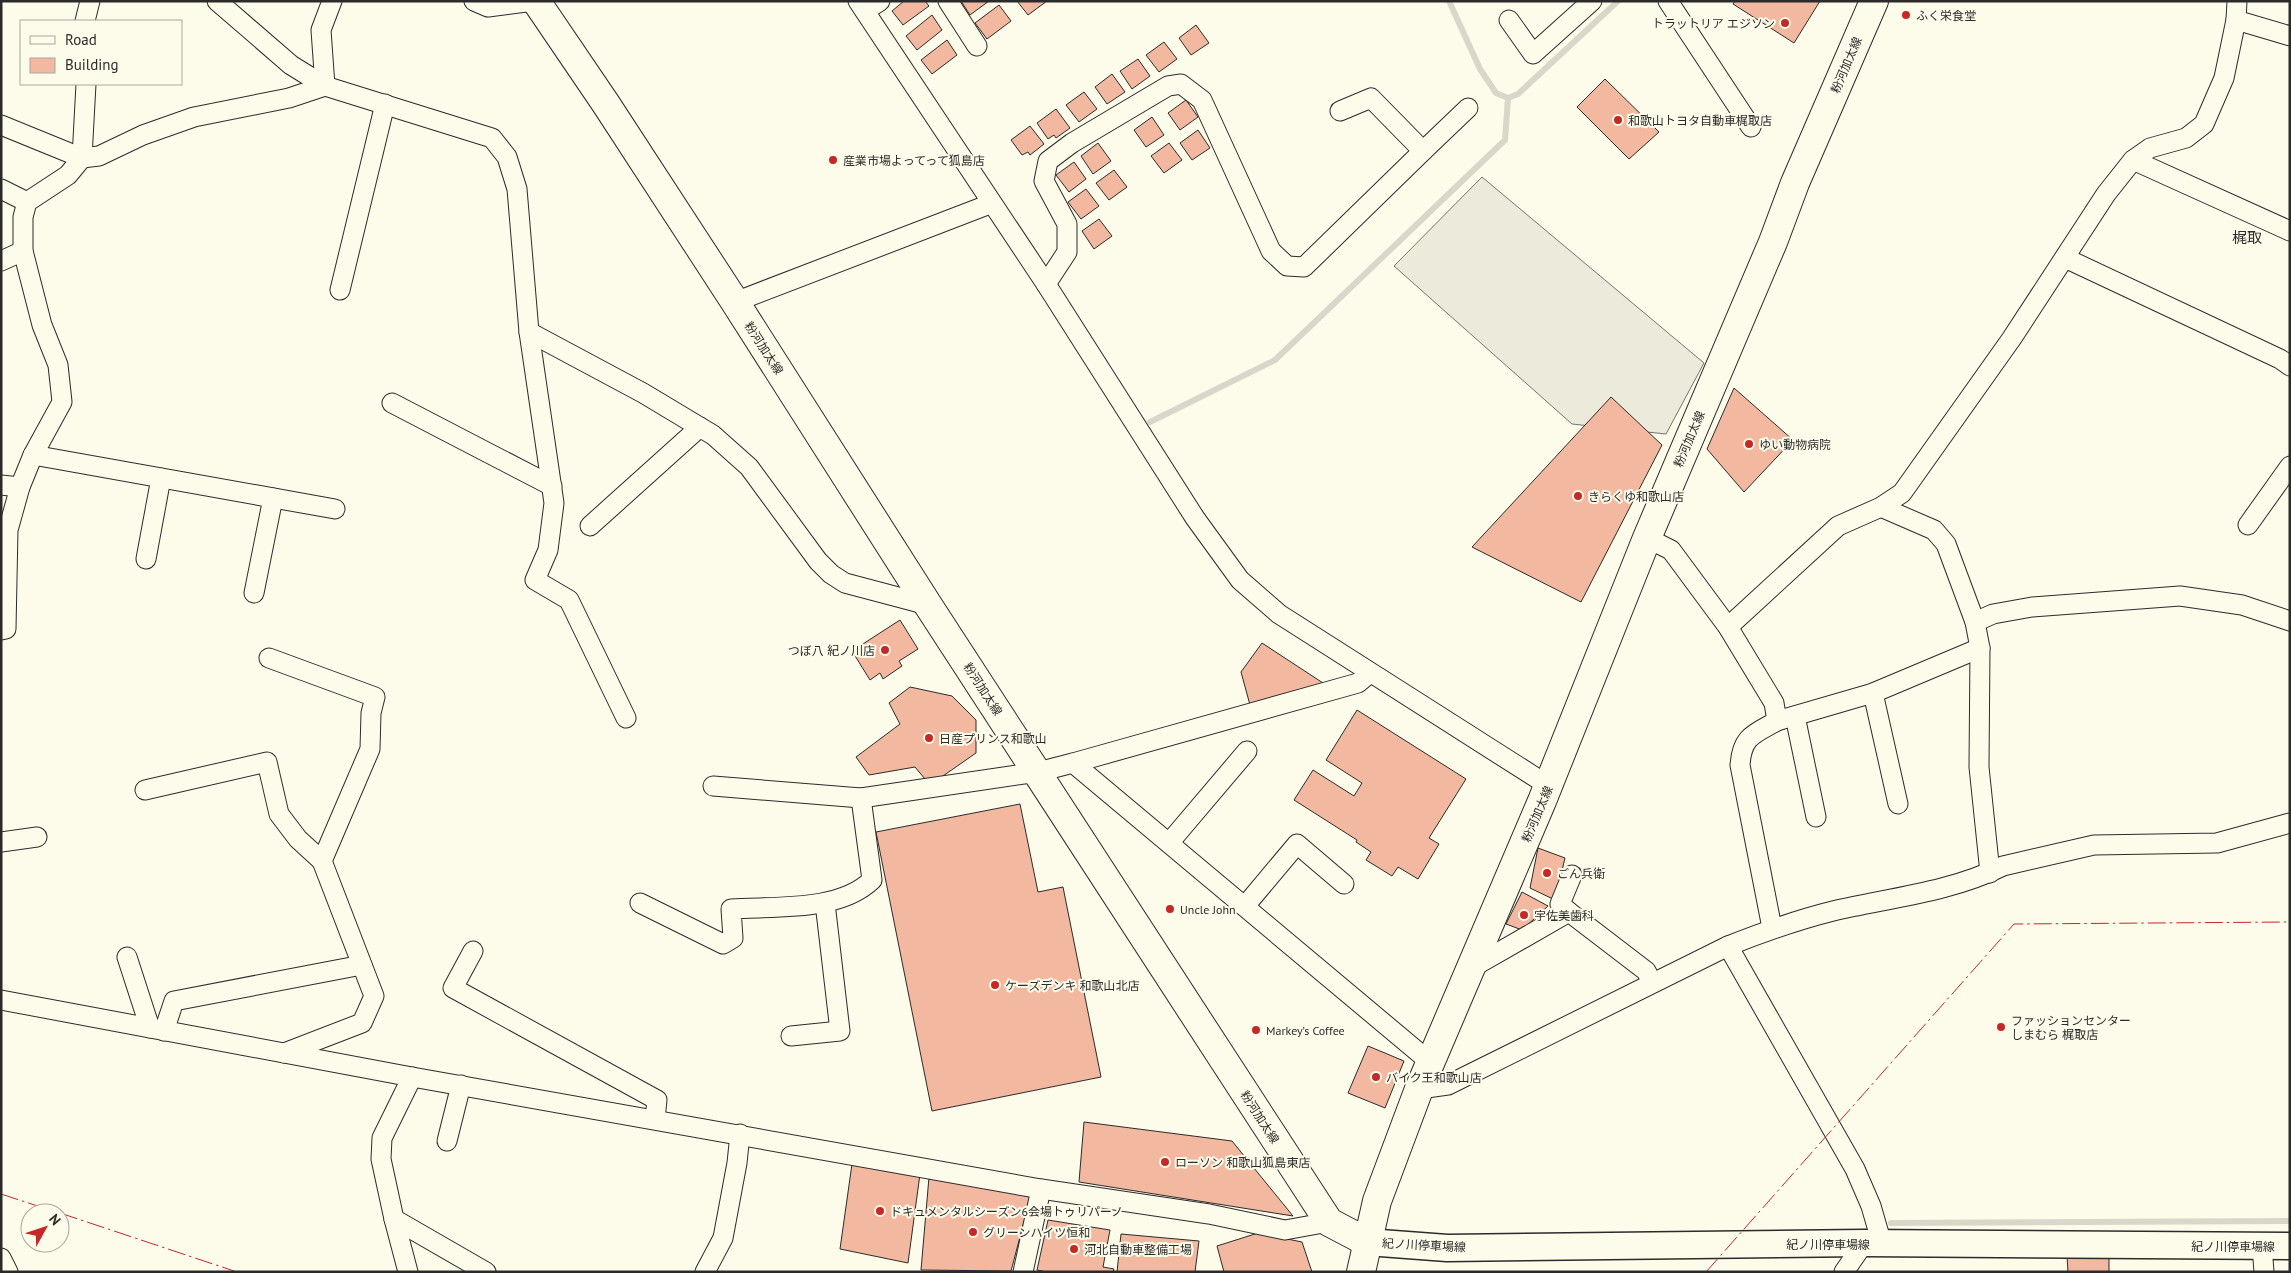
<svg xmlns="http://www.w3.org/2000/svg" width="2291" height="1273" viewBox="0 0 2291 1273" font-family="'PT Sans','Noto Sans JP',sans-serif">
  <rect width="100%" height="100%" fill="#fdfbea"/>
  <polygon fill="#eceadb" stroke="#74746e" points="1482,177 1704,363 1666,434 1572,424 1394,266"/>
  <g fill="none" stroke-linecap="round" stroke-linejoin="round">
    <g stroke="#d8d7c9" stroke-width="6">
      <polyline points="1449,1 1480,69 1496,93 1508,98 1518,94 1618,1"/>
      <polyline points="1150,422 1275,360 1505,140 1508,98"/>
      <polyline points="1891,1223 2290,1221"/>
    </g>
  </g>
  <g fill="#f2b8a0" stroke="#2b2b2b">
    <polygon points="904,1 925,1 929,6 903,25 892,11"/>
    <polygon points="961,1 989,1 970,15"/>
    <polygon points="1017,1 1047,1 1028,15"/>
    <polygon points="1735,1 1820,1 1794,43 1733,4"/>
    <polygon points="999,5 1011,21 987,39 975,23"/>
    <polygon points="932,15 942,30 917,50 906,36"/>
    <polygon points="1196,25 1209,43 1191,55 1179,38"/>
    <polygon points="947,40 957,55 932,74 921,60"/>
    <polygon points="1164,42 1177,59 1159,72 1146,55"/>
    <polygon points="1138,59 1150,76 1132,89 1120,71"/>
    <polygon points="1112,74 1125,92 1107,104 1095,87"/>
    <polygon points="1605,79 1659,132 1629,159 1577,107"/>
    <polygon points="1084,92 1097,109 1079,122 1066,105"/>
    <polygon points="1186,100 1198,117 1180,130 1168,113"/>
    <polygon points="1056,109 1070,128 1056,138 1054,135 1048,139 1037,123"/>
    <polygon points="1152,117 1164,135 1146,147 1134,130"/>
    <polygon points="1030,126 1044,144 1030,155 1028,152 1022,155 1011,140"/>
    <polygon points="1198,130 1210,148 1192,160 1180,143"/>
    <polygon points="1098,143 1111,161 1093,174 1081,156"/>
    <polygon points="1169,143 1182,160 1164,173 1151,156"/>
    <polygon points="1074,162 1086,179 1069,192 1056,175"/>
    <polygon points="1114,170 1127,187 1109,200 1096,183"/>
    <polygon points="1086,189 1099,206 1081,219 1068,202"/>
    <polygon points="1099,219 1112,236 1094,249 1082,231"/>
    <polygon points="1734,388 1793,440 1744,492 1707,449"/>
    <polygon points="1611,397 1662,445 1581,602 1472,547"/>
    <polygon points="900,620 918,649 899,661 902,666 883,679 880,673 870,680 852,651"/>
    <polygon points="1262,643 1323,683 1250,705 1241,672"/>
    <polygon points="910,687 952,696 976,720 976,753 930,785 915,767 869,775 856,757 900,724 889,703"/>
    <polygon points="1357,710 1466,779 1429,838 1439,844 1418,879 1398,867 1392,876 1366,860 1371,852 1356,842 1357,840 1294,800 1313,770 1354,796 1362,783 1326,760"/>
    <polygon points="1020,804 1038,892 1063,887 1101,1077 932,1111 876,832"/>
    <polygon points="1538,848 1565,858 1555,900 1530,888"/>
    <polygon points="1522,892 1548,906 1522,930 1506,924"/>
    <polygon points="1368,1046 1404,1061 1385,1108 1348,1093"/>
    <polygon points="1084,1122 1232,1141 1293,1216 1079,1182"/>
    <polygon points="852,1164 920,1174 908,1263 840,1249"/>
    <polygon points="929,1177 1031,1195 1011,1271 921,1270"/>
    <polygon points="1048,1220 1110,1230 1103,1267 1114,1269 1113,1272 1047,1272 1037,1270"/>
    <polygon points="1258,1233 1302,1242 1312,1272 1224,1272 1217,1246"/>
    <polygon points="1121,1234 1199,1241 1195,1272 1117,1272"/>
    <polygon points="2109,1254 2109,1272 2068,1272 2067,1256"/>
  </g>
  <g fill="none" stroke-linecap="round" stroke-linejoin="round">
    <defs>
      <g id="minor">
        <polyline points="217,1 291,65 325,86 492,138 507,157 517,189 529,332 643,393 713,435 749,467 818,561 831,574 845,583 928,605"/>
        <polyline points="474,1 488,7 534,1"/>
        <polyline points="858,1 1046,284 1195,518 1240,580 1279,614 1549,786"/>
        <polyline points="948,1 977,46"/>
        <polyline points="1668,1 1751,127"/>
        <polyline points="865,11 880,1"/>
        <polyline points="1509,20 1533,54 1592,1"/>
        <polyline points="2236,20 2290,36"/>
        <polyline points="85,21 90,1"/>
        <polyline points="1,125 82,158 99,156 143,135 194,117 289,98 325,86 321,30 332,1"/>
        <polyline points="1423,151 1468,108"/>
        <polyline points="2133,160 2290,231"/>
        <polyline points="1,189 27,202"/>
        <polyline points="2065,258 2280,359 2290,366"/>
        <polyline points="1,261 23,251"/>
        <polyline points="1046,284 1067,252 1067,224 1044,181 1048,161 1072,143 1168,86 1181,84 1202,100 1271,251 1287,266 1304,267 1423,151 1371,98 1340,111"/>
        <polyline points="340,290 385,104"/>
        <polyline points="735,302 990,204"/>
        <polyline points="529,332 554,503 548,550 535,580 569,600 626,718"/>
        <polyline points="392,403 552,486"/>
        <polyline points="33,455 335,509"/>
        <polyline points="1,485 20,487"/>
        <polyline points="1881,507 1934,530 1946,544 1975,622 1980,648 1979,767 1990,873"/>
        <polyline points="2248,525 2290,466"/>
        <polyline points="590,526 700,427"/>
        <path d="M1647,538L1671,550L1728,627L1774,703L1777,721C1754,734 1742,736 1740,765L1772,928"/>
        <polyline points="146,559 161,478"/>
        <polyline points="254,593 273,498"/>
        <polyline points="1975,622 1993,614 2032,607 2180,596 2242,605 2290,621"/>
        <polyline points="1728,627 1838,526 1881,507 1902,493 2012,338 2106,194 2133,160 2150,148 2186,138 2204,124 2224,78 2236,20 2237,1"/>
        <polyline points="1,630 6,629 8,530 20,487 33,455 62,402 58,365 42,325 23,251 23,217 27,202 68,175 82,158 86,84"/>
        <polyline points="269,658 375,697 371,713 370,749 322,861 374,996 362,1023 284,1053"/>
        <polyline points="1873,693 1898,804"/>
        <polyline points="1795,716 1816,817"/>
        <polyline points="1777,721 1873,693 1980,648"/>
        <polyline points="1073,763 1358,683 1370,673"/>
        <polyline points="713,786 861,798 1038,772 1073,763 1430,1062"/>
        <polyline points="145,790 267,762 279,814 298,839 322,861"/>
        <polyline points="1,842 37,837"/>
        <polyline points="1169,843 1247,751"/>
        <path d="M640,903L723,944L733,938L731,909C775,906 839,912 872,880L861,798"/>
        <polyline points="1245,906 1297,844 1344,884"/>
        <polyline points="1569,912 1560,904 1572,875"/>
        <polyline points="1728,946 1855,1169 1871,1206 1882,1244"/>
        <polyline points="473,951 453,988 657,1100 655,1119"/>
        <polyline points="127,957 150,1028"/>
        <polyline points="1473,967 1569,912 1646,971 1652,982"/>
        <polyline points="1,1000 412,1077 1041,1189 1209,1214 1285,1230 1329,1222"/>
        <polyline points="164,1031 174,1001 362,965"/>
        <polyline points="791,1036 840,1031 825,903"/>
        <polyline points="412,1077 382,1138 381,1159 394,1219 486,1272"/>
        <path d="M1419,1089L1448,1085L1728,946C1763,932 1797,920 1833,911C1889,898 1951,892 2003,866L2094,845L2217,843L2290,823"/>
        <polyline points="447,1141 461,1085"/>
        <polyline points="394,1219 408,1272"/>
        <polyline points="2262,1246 2264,1272"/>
        <polyline points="1,1258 8,1272"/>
        <polyline points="705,1272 723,1238 737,1163 740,1134"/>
        <polyline points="1023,1272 1041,1189"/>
        <polyline points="1844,1272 1864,1243"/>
      </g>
      <polyline id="secondary" points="1367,1242 1447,1248 1864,1243 2290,1246"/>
      <g id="primary">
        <polyline points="536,1 606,104 735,302 928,605 1329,1222 1367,1242"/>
        <polyline points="1361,1272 1377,1201 1419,1089 1542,801 1647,538 1773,242 1795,183 1874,1"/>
      </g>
    </defs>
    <use href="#minor" stroke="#2b2b2b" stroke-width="21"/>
    <use href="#secondary" stroke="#2b2b2b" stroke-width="29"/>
    <use href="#primary" stroke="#2b2b2b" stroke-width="30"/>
    <use href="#minor" stroke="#fdfbea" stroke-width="19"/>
    <use href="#secondary" stroke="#fdfbea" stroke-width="26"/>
    <use href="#primary" stroke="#fdfbea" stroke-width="28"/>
    <g stroke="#c62828" stroke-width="1" stroke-dasharray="18 4 2.5 4" stroke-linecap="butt">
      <polyline points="1,1194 59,1213"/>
      <polyline points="60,1213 237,1272"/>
      <polyline points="1706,1272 2014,924 2290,922"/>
    </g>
  </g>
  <g fill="#c62828" stroke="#fdfbea" stroke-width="2">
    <circle cx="1906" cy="15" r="5"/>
    <circle cx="1785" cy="23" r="5"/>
    <circle cx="1618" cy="120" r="5"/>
    <circle cx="833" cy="160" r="5"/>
    <circle cx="1749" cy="444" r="5"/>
    <circle cx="1578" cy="496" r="5"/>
    <circle cx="885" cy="650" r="5"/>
    <circle cx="929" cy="738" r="5"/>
    <circle cx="1547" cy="873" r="5"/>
    <circle cx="1170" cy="909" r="5"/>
    <circle cx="1524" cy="915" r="5"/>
    <circle cx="995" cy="985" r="5"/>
    <circle cx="2001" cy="1027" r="5"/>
    <circle cx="1256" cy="1030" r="5"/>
    <circle cx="1376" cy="1077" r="5"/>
    <circle cx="1165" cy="1162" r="5"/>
    <circle cx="880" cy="1211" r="5"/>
    <circle cx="973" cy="1232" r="5"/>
    <circle cx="1074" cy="1249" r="5"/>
  </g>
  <g text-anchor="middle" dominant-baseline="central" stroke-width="4" stroke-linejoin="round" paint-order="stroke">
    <g font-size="12" fill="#2b2b2b" stroke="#fdfbea" text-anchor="start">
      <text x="1916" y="15">ふく栄食堂</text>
      <text x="1775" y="23" text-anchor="end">トラットリア エジソン</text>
      <text x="1628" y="120">和歌山トヨタ自動車梶取店</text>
      <text x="843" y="160">産業市場よってって狐島店</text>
      <text x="1759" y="444">ゆい動物病院</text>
      <text x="1588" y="496">きらくゆ和歌山店</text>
      <text x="875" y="650" text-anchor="end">つぼ八 紀ノ川店</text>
      <text x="939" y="738">日産プリンス和歌山</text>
      <text x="1557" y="873">ごん兵衛</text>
      <text x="1180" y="909">Uncle John</text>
      <text x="1534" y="915">宇佐美歯科</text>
      <text x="1005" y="985">ケーズデンキ 和歌山北店</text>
      <text x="2011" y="1020">ファッションセンター<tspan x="2011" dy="14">しまむら 梶取店</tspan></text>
      <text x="1266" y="1030">Markey’s Coffee</text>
      <text x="1386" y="1077">バイク王和歌山店</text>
      <text x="1175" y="1162">ローソン 和歌山狐島東店</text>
      <text x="890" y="1211">ドキュメンタルシーズン6会場トゥリパーノ</text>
      <text x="983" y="1232">グリーンハイツ恒和</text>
      <text x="1084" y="1249">河北自動車整備工場</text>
    </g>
    <g font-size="12" fill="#2b2b2b" stroke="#fdfbea">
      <text transform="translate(1846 65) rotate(-67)">粉河加太線</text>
      <text transform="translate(764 348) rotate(57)">粉河加太線</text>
      <text transform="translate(1689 439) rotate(-67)">粉河加太線</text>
      <text transform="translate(983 689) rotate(57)">粉河加太線</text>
      <text transform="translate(1537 814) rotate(-67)">粉河加太線</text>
      <text transform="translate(1260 1117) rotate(57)">粉河加太線</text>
      <text x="1828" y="1244">紀ノ川停車場線</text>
      <text transform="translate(1424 1245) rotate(3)">紀ノ川停車場線</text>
      <text x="2233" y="1246">紀ノ川停車場線</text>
    </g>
    <g font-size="15" fill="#2b2b2b" stroke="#fdfbea">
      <text x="2247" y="237">梶取</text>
    </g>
  </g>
  <rect width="2291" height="1273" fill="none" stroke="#2b2b2b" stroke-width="5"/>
  <rect x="20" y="20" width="162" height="65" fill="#fdfbea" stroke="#a9a89e"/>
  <rect x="30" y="36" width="25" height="8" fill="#fdfbea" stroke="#a9a89e"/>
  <text x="65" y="45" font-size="15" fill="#2b2b2b">Road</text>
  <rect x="30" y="58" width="25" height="15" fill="#f2b8a0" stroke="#a9a89e"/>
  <text x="65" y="70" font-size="15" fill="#2b2b2b">Building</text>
  <g transform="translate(45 1228) rotate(50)"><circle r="24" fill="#fdfbea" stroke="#a9a89e"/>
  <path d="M0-4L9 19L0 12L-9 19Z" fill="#c62828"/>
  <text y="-8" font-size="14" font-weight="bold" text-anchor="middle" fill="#2b2b2b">N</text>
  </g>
</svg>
